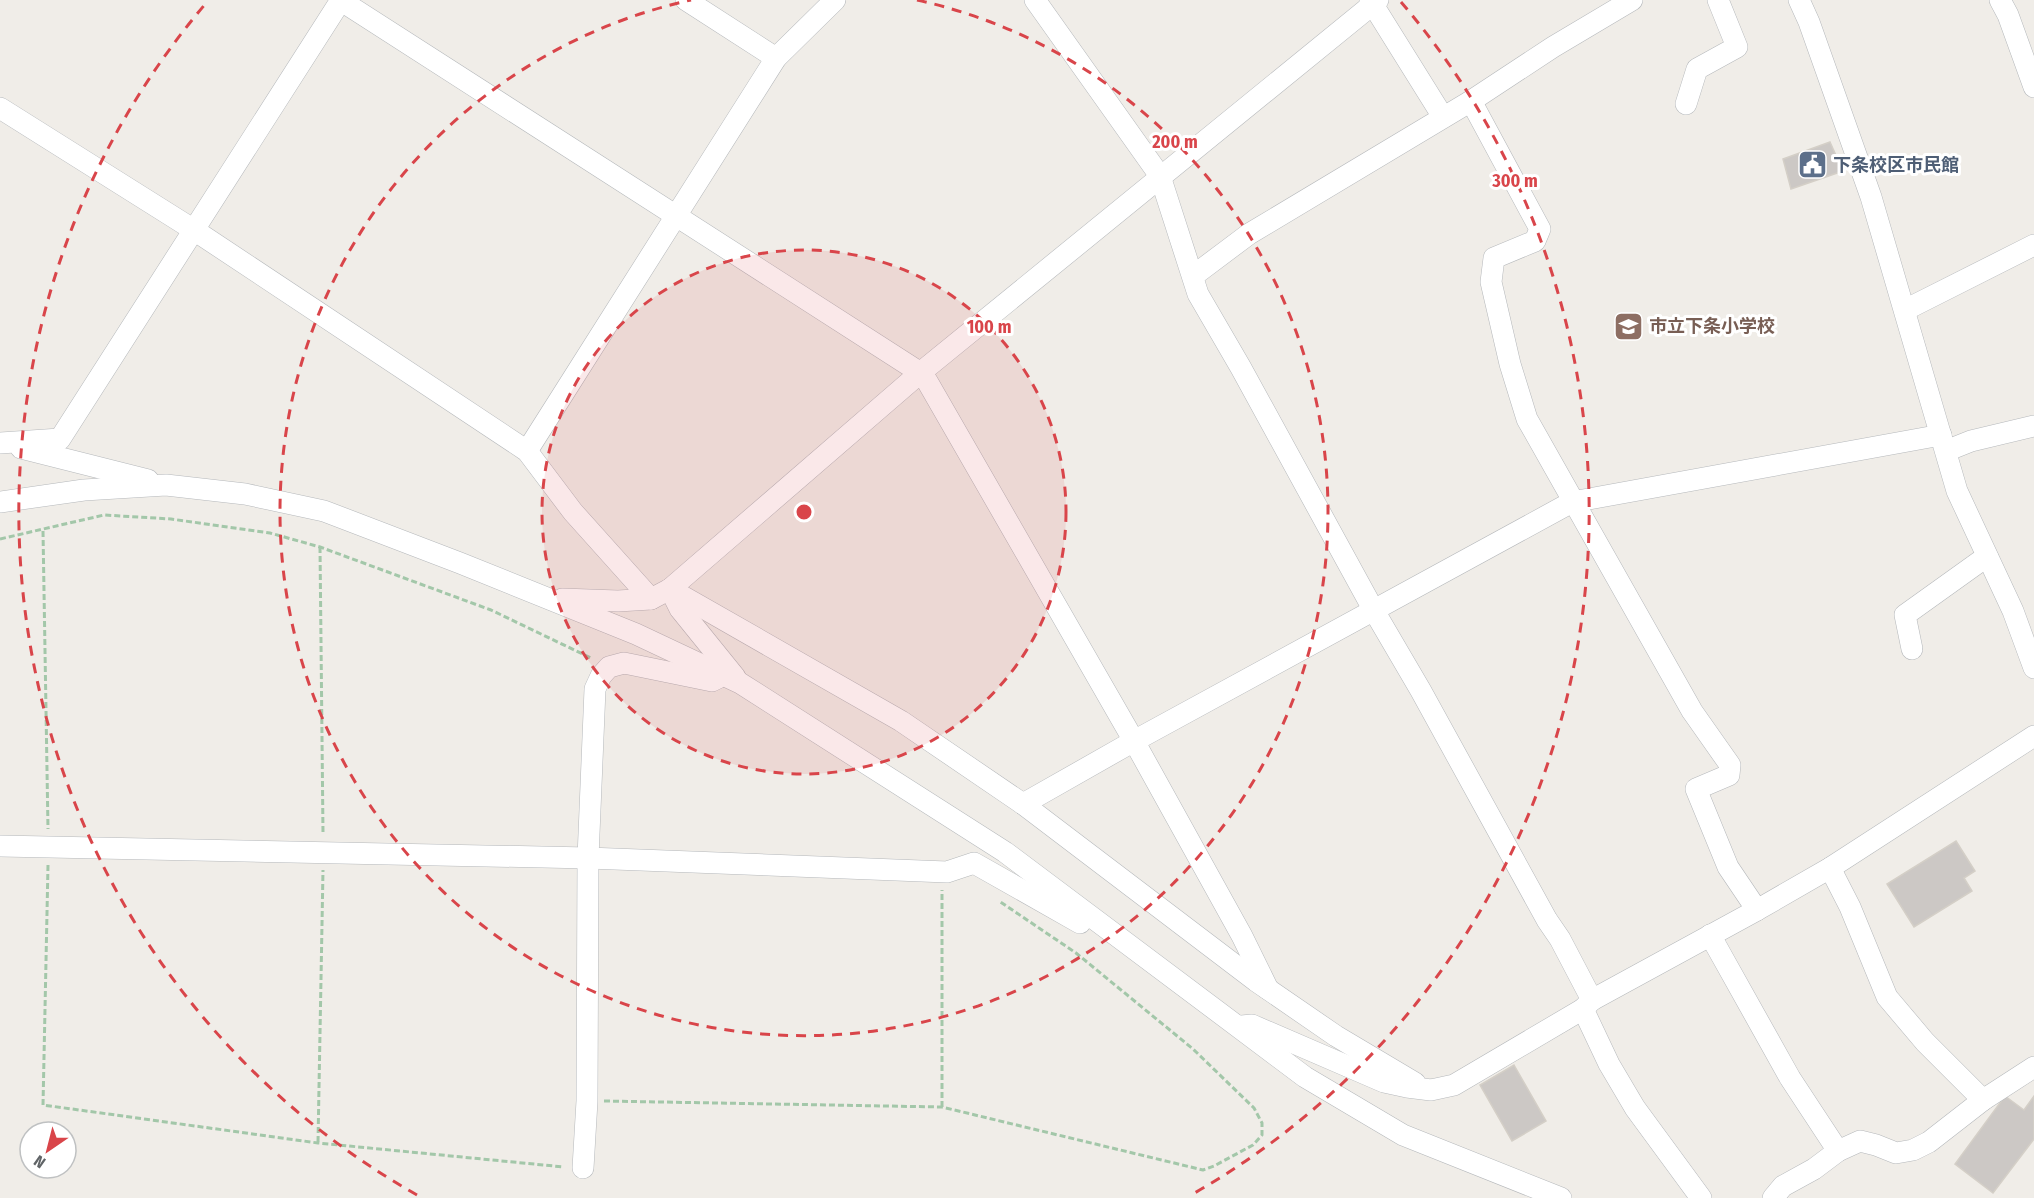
<svg xmlns="http://www.w3.org/2000/svg" width="2034" height="1198" viewBox="0 0 2034 1198" font-family="'Fira Sans Condensed','Noto Sans JP',sans-serif">
  <rect width="100%" height="100%" fill="#f0ede8"/>
  <g fill="#ccc8c5" stroke="#d4cfc7" stroke-width="1.5">
    <polygon points="1830,142 1843,171 1791,189 1783,159"/>
    <polygon points="1956,841 1975,871 1964,878 1972,891 1914,927 1887,884"/>
    <polygon points="1514,1065 1546,1121 1512,1141 1480,1085"/>
    <polygon points="2005,1096 2024,1110 2034,1096 2034,1139 1993,1193 1955,1164"/>
  </g>
  <g fill="none" stroke-linecap="round" stroke-linejoin="round">
    <defs>
      <g id="minor">
        <polyline points="340,0 913,368 927,381 1134,741 1242,936 1268,989"/>
        <polyline points="686,0 776,58"/>
        <polyline points="1035,0 1160,176 1198,294 1241,368 1373,609 1421,691 1547,920 1560,939 1592,1000 1583,1009 1454,1085 1431,1090 1407,1087 1384,1082 1252,1025 1242,1026"/>
        <polyline points="1370,0 1443,117"/>
        <polyline points="1799,0 1809,22 1871,197 1957,491 2013,611 2034,668"/>
        <polyline points="2000,0 2008,15 2034,87"/>
        <polyline points="1471,101 1540,229 1535,241 1494,258 1491,282 1510,364 1527,419 1692,711 1730,765 1729,775 1696,789 1728,867 1757,910"/>
        <polyline points="1686,104 1697,69 1737,47 1718,0"/>
        <polyline points="0,108 194,230 527,451 573,512 651,599"/>
        <polyline points="1193,276 1249,234 1471,101 1553,47 1632,0"/>
        <polyline points="1905,310 2034,245"/>
        <polyline points="0,443 60,439 341,0"/>
        <polyline points="21,448 148,480"/>
        <polyline points="527,451 776,58 835,0"/>
        <polyline points="1946,451 1971,441 2034,426"/>
        <polyline points="0,502 84,490 166,485 245,494 324,511 460,563 636,634 740,683 1005,852 1305,1077 1403,1135 1561,1198"/>
        <polyline points="670,589 901,721 1023,804 1256,981 1336,1036 1415,1083"/>
        <polyline points="670,589 680,609 735,677"/>
        <polyline points="562,599 618,601 651,599 670,589 920,373 1378,0"/>
        <polyline points="1912,649 1905,615 1979,562 1988,558"/>
        <polyline points="1023,804 1134,741 1572,502 1941,435"/>
        <polyline points="0,846 588,858 947,872 974,863 1080,923"/>
        <polyline points="1830,868 1850,907 1887,997 1925,1042 1983,1100"/>
        <polyline points="1710,935 1790,1078 1838,1151"/>
        <polyline points="1592,1000 1757,910 1830,868 2034,736"/>
        <polyline points="1583,1009 1609,1064 1635,1108 1701,1198"/>
        <polyline points="583,1168 587,1101 588,858 595,689 601,676 609,667 624,663 712,681 718,678"/>
        <polyline points="1773,1198 1783,1186 1814,1169 1838,1151 1860,1141 1876,1145 1896,1153 1913,1150 1929,1142 1983,1100 2034,1067"/>
      </g>
    </defs>
    <use href="#minor" stroke="#b5b8bb" stroke-width="22"/>
    <g stroke="#a3c7a9" stroke-width="3" stroke-dasharray="6 3" stroke-linecap="butt">
      <polyline points="43,531 48,829"/>
      <polyline points="0,539 104,515 171,519 270,533 320,547 491,610 591,658"/>
      <polyline points="320,547 323,833"/>
      <polyline points="48,865 43,1105 318,1143 564,1167"/>
      <polyline points="604,1101 942,1107 1203,1170 1214,1166 1253,1145 1262,1135 1262,1123 1254,1108 1193,1049 1076,953 999,901"/>
      <polyline points="942,1107 942,890"/>
      <polyline points="318,1142 323,870"/>
    </g>
    <use href="#minor" stroke="#fff" stroke-width="21"/>
  </g>
  <circle cx="804" cy="512" r="262" fill="#d9454a" fill-opacity=".12"/>
  <g fill="none" stroke="#d9454a" stroke-width="3" stroke-dasharray="10 8">
    <circle cx="804" cy="512" r="262"/>
    <path d="M917 0A524 524 0 1 1 691 0"/>
    <path d="M417 1195A785 785 0 0 1 207 2M1401 2A785 785 0 0 1 1191 1195"/>
  </g>
  <defs>
    <symbol id="civic-square" viewBox="-11 -11 22 22"><rect x="-9" y="-9" width="18" height="18" rx="4" fill="#5c6f8a" stroke="#fff"/><path d="M-.6-6.5H3V-4.5H.6V-3L4-1V1h2V6H-6V1h2V-1L-.6-3ZM-1.2 2.5V6h2.4V2.5Z" fill="#fff"/></symbol>
    <symbol id="school-square" viewBox="-11 -11 22 22"><rect x="-9" y="-9" width="18" height="18" rx="4" fill="#8d6e63" stroke="#fff"/><path d="M0-5L7-2L0 1L-7-2ZM-4 1L0 2.5L4 1V4Q0 6-4 4Z" fill="#fff"/></symbol>
  </defs>
  <g fill-rule="evenodd">
    <use href="#civic-square" x="1796" y="148" width="33" height="33"/>
    <use href="#school-square" x="1612" y="310" width="33" height="33"/>
  </g>
  <g text-anchor="middle" dominant-baseline="central" stroke-width="6" stroke-linejoin="round" paint-order="stroke">
    <g font-size="18" font-weight="bold" fill="#4e5e75" stroke="#fff" text-anchor="start">
      <text x="1833" y="165">下条校区市民館</text>
    </g>
    <g font-size="18" font-weight="bold" fill="#785e54" stroke="#fff" text-anchor="start">
      <text x="1649" y="326">市立下条小学校</text>
    </g>
  </g>
  <circle cx="804" cy="512" r="9" fill="#d9454a" stroke="#fff" stroke-width="3"/>
  <g font-size="18" text-anchor="middle" font-weight="bold" fill="#d9454a" stroke="#fff" stroke-width="6" stroke-linejoin="round" paint-order="stroke">
    <text x="1175" y="148">200 m</text>
    <text x="1515" y="187">300 m</text>
    <text x="989" y="333">100 m</text>
  </g>
  <g transform="translate(48 1150) rotate(215)"><circle r="28" fill="#ffffff" stroke="#bfc1c2" stroke-width="1.5"/>
  <path d="M0-4.5L10 22L0 15L-10 22Z" fill="#d9454a"/>
  <text y="-9" font-size="16" font-weight="bold" text-anchor="middle" fill="#606467">N</text>
  </g>
</svg>
